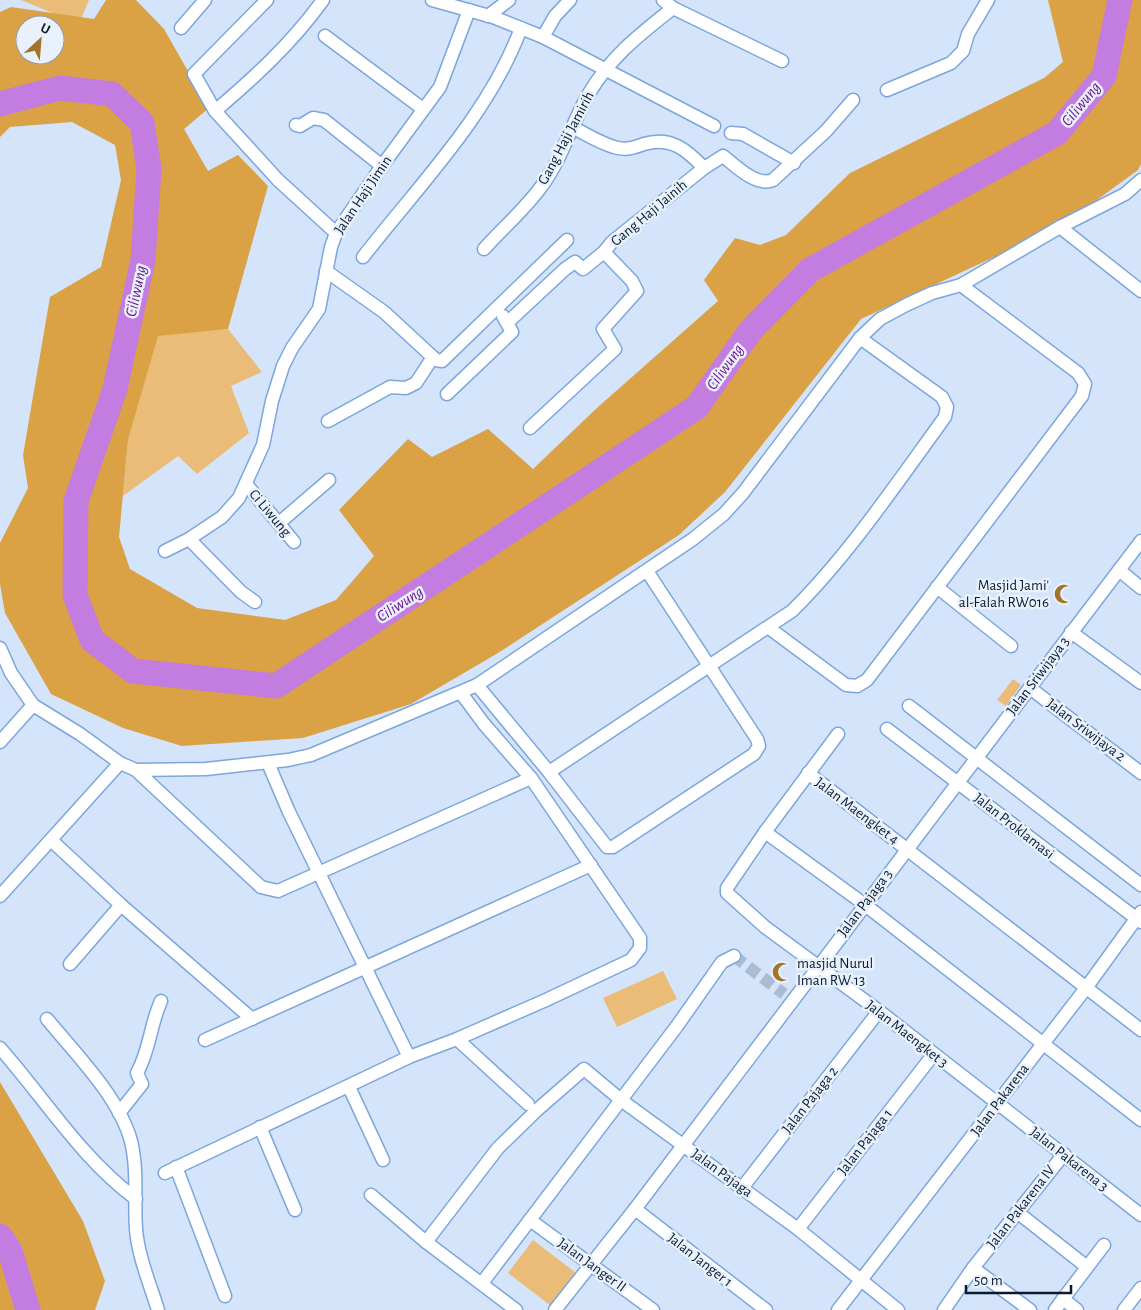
<svg xmlns="http://www.w3.org/2000/svg" width="1141" height="1310" viewBox="0 0 1141 1310" font-family="'Alegreya Sans',sans-serif">
  <rect width="100%" height="100%" fill="#d3e4fb"/>
  <g fill="#eabc78">
    <polygon points="21,0 89,0 79,24"/>
    <polygon points="228,329 262,372 231,386 249,433 197,474 178,456 123,496 128,440 158,335"/>
    <polygon points="1013,679 1021,685 1006,706 997,700"/>
    <polygon points="663,971 677,999 617,1027 603,998"/>
    <polygon points="533,1240 580,1276 555,1309 508,1273"/>
  </g>
  <g fill="#dba145" fill-rule="evenodd">
    <path d="M106,0H136L164,29L209,108L184,129L208,171L238,155L268,186L228,329L158,336L128,440L119,537L130,569L197,608L285,620L336,600L374,556L339,510L408,439L432,457L488,429L533,469L598,407L718,301L704,280L735,238L760,245L786,235L850,173L1044,78L1063,62L1048,0H1141V164L1138,170L1094,202L1020,245L861,319L725,492L679,535L498,653L411,704L303,738L182,746L123,728L51,694L5,613L0,584V543L28,488L23,455L50,297L101,267L121,180L115,145L72,122L10,127L0,137V12L11,7L94,19ZM25,25H55V55H25Z"/>
    <polygon points="0,1082 83,1221 105,1281 95,1310 0,1310"/>
  </g>
  <g fill="none" stroke-linecap="round" stroke-linejoin="round">
    <g stroke="#c37cdf" stroke-width="25">
      <polyline points="0,104 60,88 112,94 142,123 149,169 143,260 115,389 76,501 75,595 92,640 133,671 276,686 697,407 751,330 810,270 1057,133 1104,76 1120,0"/>
      <polyline points="0,1236 10,1251 28,1310"/>
    </g>
    <polyline stroke="#abbcd2" stroke-width="12" stroke-dasharray="12 6" stroke-linecap="butt" points="734,956 784,994"/>
    <defs>
      <g id="street">
        <polyline points="267,0 194,74 215,111 278,180 336,233"/>
        <polyline points="432,0 493,17 543,37 714,126"/>
        <polyline points="663,0 673,8 782,61"/>
        <polyline points="488,16 509,0"/>
        <polyline points="181,28 205,0"/>
        <polyline points="325,36 423,109"/>
        <polyline points="543,37 555,16 570,0"/>
        <polyline points="887,90 951,63 963,51 968,34 988,0"/>
        <path d="M215,111C255,77 292,43 323,0"/>
        <polyline points="296,125 300,126 313,118 324,120 382,166"/>
        <path d="M572,127C586,134 603,145 618,148C628,150 636,147 644,144C671,136 687,150 704,168"/>
        <polyline points="731,133 743,134 794,163"/>
        <polyline points="1060,227 1141,291"/>
        <path d="M484,249C503,228 525,209 541,187C562,159 571,125 588,95C610,57 639,35 673,8"/>
        <path d="M363,257C419,185 489,115 521,28"/>
        <polyline points="326,271 384,312 436,360 442,361 567,240"/>
        <polyline points="508,322 565,269 575,262 583,269 604,252"/>
        <polyline points="447,394 512,332 503,316"/>
        <polyline points="328,421 390,387 406,388 416,383 433,357"/>
        <path d="M530,428L615,349L603,329L637,291L632,281L604,252L612,242L704,168L723,156C736,166 756,187 773,180L826,131L853,100"/>
        <polyline points="246,484 294,542"/>
        <polyline points="279,523 329,480"/>
        <polyline points="189,539 241,592 255,602"/>
        <polyline points="165,551 189,539 222,517 239,498 263,445 272,401 283,366 292,348 319,309 331,247 336,233 382,166 440,87 469,10"/>
        <polyline points="1119,570 1141,588"/>
        <polyline points="937,587 1011,646"/>
        <polyline points="769,628 846,685 857,686 867,680 1082,396 1085,384 1078,373 961,285"/>
        <polyline points="1071,632 1141,683"/>
        <polyline points="0,648 11,673 33,705 80,734 120,763 136,770 206,769 288,760 311,755 477,685 693,539 724,514 743,493 860,338 880,319 906,305 932,293 961,285 1060,227 1125,194 1141,180"/>
        <polyline points="477,685 549,772 607,847 613,847 754,754 759,746 757,739 647,571"/>
        <polyline points="1030,688 1141,773"/>
        <polyline points="909,706 1141,885"/>
        <polyline points="887,729 1141,922"/>
        <polyline points="838,734 765,832 727,888 727,893 765,927 879,1011 1141,1215"/>
        <polyline points="0,742 33,705"/>
        <polyline points="268,763 289,812 409,1057"/>
        <polyline points="136,770 261,887 278,891 531,778"/>
        <path d="M549,772L792,611C848,556 899,480 945,417L947,407L942,397L860,338"/>
        <polyline points="808,773 1141,1030"/>
        <polyline points="765,832 864,904 1141,1120"/>
        <polyline points="51,840 121,905 252,1019"/>
        <polyline points="0,896 120,763"/>
        <polyline points="70,964 121,905"/>
        <path d="M47,1019C75,1053 119,1097 131,1141C138,1170 134,1199 136,1229C138,1256 150,1284 158,1310"/>
        <polyline points="457,1039 528,1104"/>
        <polyline points="205,1040 591,865"/>
        <path d="M0,1048C45,1099 81,1158 136,1199"/>
        <polyline points="349,1087 383,1160"/>
        <path d="M119,1113L142,1084L137,1073C150,1050 150,1025 161,1001"/>
        <polyline points="260,1127 295,1210"/>
        <polyline points="176,1167 225,1296"/>
        <polyline points="165,1173 409,1057 457,1039 546,1000 631,960 640,948 640,938 531,778 484,724 461,693"/>
        <polyline points="742,1188 879,1011"/>
        <polyline points="371,1195 426,1242 516,1310"/>
        <polyline points="635,1209 766,1310"/>
        <polyline points="1017,1212 1087,1267"/>
        <polyline points="530,1220 653,1310"/>
        <polyline points="798,1229 933,1055"/>
        <polyline points="426,1242 498,1148 537,1110 584,1069 621,1100 798,1229 898,1310"/>
        <polyline points="973,1268 1030,1310"/>
        <polyline points="482,1283 677,1026 722,962 734,956"/>
        <polyline points="1063,1299 1104,1245"/>
        <polyline points="555,1310 635,1209 1141,541"/>
        <polyline points="838,1310 1086,988 1141,912"/>
        <polyline points="944,1310 973,1268 1064,1154"/>
        <polyline points="1055,1310 1063,1299 1077,1310"/>
        <polyline points="1124,1310 1141,1288"/>
      </g>
    </defs>
    <use href="#street" stroke="#7da6dd" stroke-width="15"/>
    <use href="#street" stroke="#fff" stroke-width="12"/>
  </g>
  <defs>
    <symbol id="mosque-bare" viewBox="-9 -9 18 18"><path d="M3.5-4.9A6 6 0 1 0 3.5 4.9A5 5 0 1 1 3.5-4.9Z" fill="#a27427" stroke="#e8f1fc" stroke-width="2.5" paint-order="stroke"/></symbol>
  </defs>
  <g fill-rule="evenodd">
    <use href="#mosque-bare" x="1050" y="580" width="28" height="28"/>
    <use href="#mosque-bare" x="768" y="958" width="28" height="28"/>
  </g>
  <g text-anchor="middle" dominant-baseline="central" stroke-width="5" stroke-linejoin="round" paint-order="stroke">
    <g font-size="15" fill="#0b1b2f" stroke="#e8f1fc">
      <text transform="translate(566 138) rotate(-62)">Gang Haji Jamirih</text>
      <text transform="translate(363 195) rotate(-56)">Jalan Haji Jimin</text>
      <text transform="translate(649 213) rotate(-40)">Gang Haji Jainih</text>
      <text transform="translate(270 513) rotate(50)">Ci Liwung</text>
      <text transform="translate(1038 676) rotate(-53)">Jalan Sriwijaya 3</text>
      <text transform="translate(1086 730) rotate(37)">Jalan Sriwijaya 2</text>
      <text transform="translate(857 811) rotate(37)">Jalan Maengket 4</text>
      <text transform="translate(1014 826) rotate(38)">Jalan Proklamasi</text>
      <text transform="translate(865 903) rotate(-53)">Jalan Pajaga 3</text>
      <text transform="translate(907 1034) rotate(38)">Jalan Maengket 3</text>
      <text transform="translate(810 1100) rotate(-52)">Jalan Pajaga 2</text>
      <text transform="translate(1000 1100) rotate(-53)">Jalan Pakarena</text>
      <text transform="translate(865 1142) rotate(-52)">Jalan Pajaga 1</text>
      <text transform="translate(1069 1159) rotate(38)">Jalan Pakarena 3</text>
      <text transform="translate(722 1173) rotate(36)">Jalan Pajaga</text>
      <text transform="translate(1021 1207) rotate(-52)">Jalan Pakarena IV</text>
      <text transform="translate(700 1260) rotate(38)">Jalan Janger 1</text>
      <text transform="translate(592 1265) rotate(36)">Jalan Janger II</text>
    </g>
    <g font-size="15" fill="#0b1b2f" stroke="#e8f1fc" text-anchor="end">
      <text x="1049" y="585">Masjid Jami'<tspan x="1049" dy="17">al-Falah RW016</tspan></text>
      <text x="797" y="963" text-anchor="start">masjid Nurul<tspan x="797" dy="17">Iman RW 13</tspan></text>
    </g>
    <g font-size="16" font-style="italic" fill="#70118e" stroke="#e8f1fc">
      <text transform="translate(1081 104) rotate(-51)">Ciliwung</text>
      <text transform="translate(136 291) rotate(-78)">Ciliwung</text>
      <text transform="translate(725 367) rotate(-55)">Ciliwung</text>
      <text transform="translate(400 604) rotate(-33)">Ciliwung</text>
    </g>
  </g>
  <g transform="translate(40 40) rotate(26)"><circle r="24" fill="#e8f1fc" stroke="#909baa"/>
  <path d="M0-4L9 19L0 12L-9 19Z" fill="#a27427"/>
  <text y="-8" font-size="14" font-weight="bold" text-anchor="middle" fill="#0b1b2f">U</text>
  </g>
  <path d="M966 1285v8h105v-8" fill="none" stroke="#0b1b2f" stroke-width="2.5"/>
  <text x="974" y="1285" font-size="15" fill="#0b1b2f" stroke="#e8f1fc" stroke-width="4" paint-order="stroke">50 m</text>
</svg>
